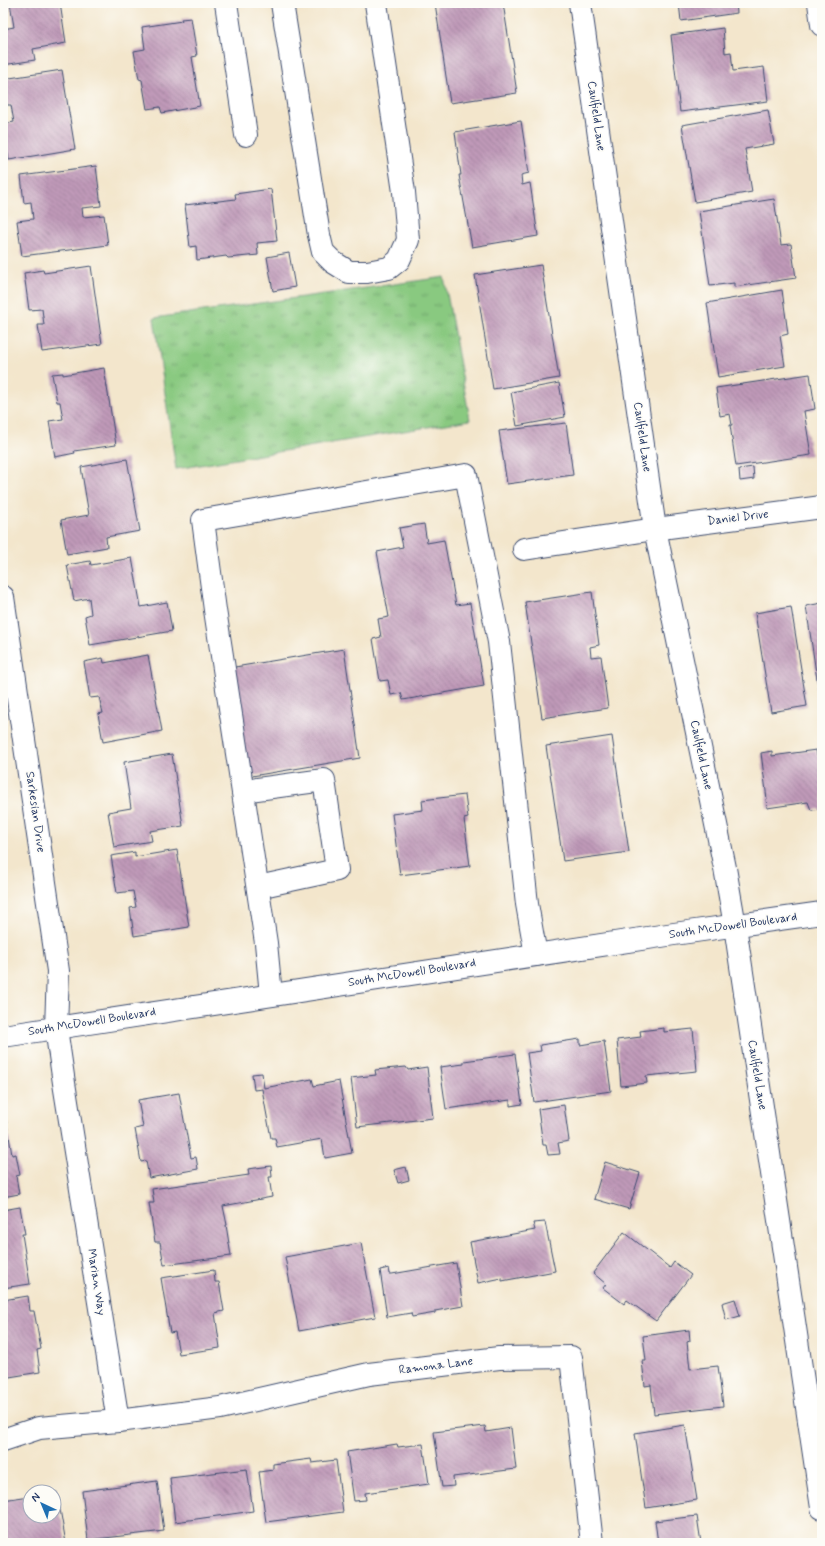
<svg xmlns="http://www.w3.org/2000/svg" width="825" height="1546" viewBox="0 0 825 1546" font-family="Mynerve,sans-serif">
  <defs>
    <pattern id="park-tufts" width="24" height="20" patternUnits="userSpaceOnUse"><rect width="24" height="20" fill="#89c980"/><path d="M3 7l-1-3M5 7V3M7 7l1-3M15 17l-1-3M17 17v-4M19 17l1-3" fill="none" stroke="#6fa46c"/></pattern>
    <pattern id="building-back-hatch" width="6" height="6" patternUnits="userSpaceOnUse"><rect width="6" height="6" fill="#bf99b8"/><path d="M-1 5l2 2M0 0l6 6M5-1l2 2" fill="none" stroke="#9a7d99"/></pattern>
  </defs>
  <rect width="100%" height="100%" fill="#fdfcf7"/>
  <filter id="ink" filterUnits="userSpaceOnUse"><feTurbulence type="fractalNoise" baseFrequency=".025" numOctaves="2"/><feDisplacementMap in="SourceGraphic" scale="8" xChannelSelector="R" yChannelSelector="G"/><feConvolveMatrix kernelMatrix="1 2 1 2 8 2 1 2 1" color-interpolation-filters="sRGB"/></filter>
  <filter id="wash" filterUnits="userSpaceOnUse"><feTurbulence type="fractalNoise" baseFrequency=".012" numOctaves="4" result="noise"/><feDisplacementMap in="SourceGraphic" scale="16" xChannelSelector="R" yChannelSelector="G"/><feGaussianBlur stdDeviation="0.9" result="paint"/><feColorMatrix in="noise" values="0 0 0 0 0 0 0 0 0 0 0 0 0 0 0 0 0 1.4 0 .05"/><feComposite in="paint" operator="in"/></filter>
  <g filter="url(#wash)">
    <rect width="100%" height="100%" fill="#f3e6cc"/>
    <polygon fill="url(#park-tufts)" stroke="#527c6f" points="444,277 470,420 176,469 154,318"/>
    <g id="blocks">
      <g fill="url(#building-back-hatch)">
        <polygon points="10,3 60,3 66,43 33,49 35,60 3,65 3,29 14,27"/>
        <polygon points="297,3 330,3 330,4 298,9"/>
        <polygon points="435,3 503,3 517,93 450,103"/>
        <polygon points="679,3 736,3 737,13 681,21"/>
        <polygon points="191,18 197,56 192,57 200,106 162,113 160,107 147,109 142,80 139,79 134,51 145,49 142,27 182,21 181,19"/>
        <polygon points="723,28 725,53 731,52 733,71 764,67 768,101 680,112 671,35"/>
        <polygon points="62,70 75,149 9,160 3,124 14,122 11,105 7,105 3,79"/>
        <polygon points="768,110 774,144 745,149 752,192 695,202 682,125"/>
        <polygon points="521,121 529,173 521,175 522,185 530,183 538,236 472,247 459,175 461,175 455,132"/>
        <polygon points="96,166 101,206 82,208 83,217 104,215 108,245 22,256 17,221 33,219 31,202 24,203 21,176"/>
        <polygon points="271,189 277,241 257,243 258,255 228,258 226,256 197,260 196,246 190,247 185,205 236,199 235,194"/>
        <polygon points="774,199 781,245 791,244 796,278 734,287 734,283 710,286 699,211"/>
        <polygon points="289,253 295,287 273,291 267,257"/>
        <polygon points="541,265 559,378 493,389 475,275"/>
        <polygon points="91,266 102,344 42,352 38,325 44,325 42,309 29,310 24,273 43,270 44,273"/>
        <polygon points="782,290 788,334 780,336 785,366 718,377 707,303"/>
        <polygon points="104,368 116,445 74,451 75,453 55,457 49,421 63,419 60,402 57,402 52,374 63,373 63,375"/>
        <polygon points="810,374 815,409 804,411 811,455 736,466 730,425 732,425 730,414 720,416 716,388"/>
        <polygon points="559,383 565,417 517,426 511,392"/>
        <polygon points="566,423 573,475 507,484 499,431"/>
        <polygon points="127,459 140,531 106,537 107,547 67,554 61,520 89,515 81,467"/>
        <polygon points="753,467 754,479 740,481 739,469"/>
        <polygon points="424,524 427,543 444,540 456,605 470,603 484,686 403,700 401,693 391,695 388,680 380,681 373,639 381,637 378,619 389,617 377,552 403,547 399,528"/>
        <polygon points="132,558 141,607 167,602 172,631 90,645 85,616 91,614 89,598 74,601 67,565 90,561 91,565"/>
        <polygon points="592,592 599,645 590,647 591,657 601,656 608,708 542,718 525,602"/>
        <polygon points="822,603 822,706 821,706 806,606"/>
        <polygon points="791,607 807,706 771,712 755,613"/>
        <polygon points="344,649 360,758 246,777 229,668"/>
        <polygon points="148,655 162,731 103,742 98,714 103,713 99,697 90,698 84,662 103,658 104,663"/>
        <polygon points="612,736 629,852 563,861 546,746"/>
        <polygon points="816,750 817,755 822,755 822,809 811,810 808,802 767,808 766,799 767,799 761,753 772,751 772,756"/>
        <polygon points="172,754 183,826 150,831 152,841 114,847 108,812 131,808 124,762"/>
        <polygon points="465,795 468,818 464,819 470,866 400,875 392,814 423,810 422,800"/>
        <polygon points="177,850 189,927 134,936 130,908 136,907 133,891 117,893 111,856 135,852 135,857"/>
        <polygon points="664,1028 664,1032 693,1029 697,1071 646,1076 647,1083 621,1086 617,1040 641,1037 640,1031"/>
        <polygon points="580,1039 580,1045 604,1041 611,1091 534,1102 527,1053 541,1051 540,1045"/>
        <polygon points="515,1054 522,1104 510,1106 510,1100 446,1109 440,1067 464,1064 464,1061"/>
        <polygon points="406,1067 408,1070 427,1067 433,1118 357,1127 351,1078 376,1075 375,1070"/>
        <polygon points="262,1073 264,1088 312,1079 314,1086 339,1081 352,1153 325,1158 322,1139 277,1147 275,1138 271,1138 262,1089 254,1090 252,1074"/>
        <polygon points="179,1093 191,1158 196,1157 198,1169 149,1178 146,1161 141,1162 135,1129 143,1127 138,1100"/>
        <polygon points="564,1105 569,1141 558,1143 560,1154 548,1155 546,1145 543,1145 538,1109"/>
        <polygon points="6,1118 12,1155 16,1154 20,1175 16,1176 19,1194 3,1197 3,1119"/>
        <polygon points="605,1162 640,1173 629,1209 594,1199"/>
        <polygon points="271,1166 272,1177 269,1177 272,1197 223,1206 227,1225 226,1225 231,1256 164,1265 160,1242 155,1242 149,1203 154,1203 152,1189 249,1175 248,1169"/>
        <polygon points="406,1167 409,1180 398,1183 394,1170"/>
        <polygon points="20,1207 25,1234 22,1234 30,1284 3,1288 3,1210"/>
        <polygon points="545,1222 555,1271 502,1281 502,1278 478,1283 470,1242 535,1230 533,1223"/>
        <polygon points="624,1232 670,1268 674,1262 691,1275 656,1321 627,1300 624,1304 603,1288 606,1284 593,1273"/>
        <polygon points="361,1243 375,1317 299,1331 285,1257"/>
        <polygon points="456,1263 463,1306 435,1311 435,1313 412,1317 411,1313 387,1317 380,1270 389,1268 390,1274 392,1274"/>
        <polygon points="214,1270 215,1282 219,1282 224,1311 215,1313 220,1348 179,1354 175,1332 170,1333 161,1278"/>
        <polygon points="28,1296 30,1311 34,1311 41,1349 37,1350 40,1372 3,1378 3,1300"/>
        <polygon points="735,1299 740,1316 726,1320 722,1303"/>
        <polygon points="689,1330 690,1341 687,1342 690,1369 718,1366 723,1406 654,1414 651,1385 645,1386 642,1361 646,1361 643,1336"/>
        <polygon points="685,1425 697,1500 646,1508 635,1433"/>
        <polygon points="485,1426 486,1432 511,1428 516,1469 453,1477 454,1486 442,1487 434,1432"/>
        <polygon points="397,1444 398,1447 423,1444 429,1484 365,1493 366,1500 354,1501 347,1452"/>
        <polygon points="311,1459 312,1463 336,1460 343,1512 266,1522 259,1472 273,1470 273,1464"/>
        <polygon points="247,1469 253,1511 175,1522 170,1478"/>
        <polygon points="157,1481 164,1531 88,1540 82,1491"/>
        <polygon points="54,1492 57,1492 66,1543 3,1543 3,1500 30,1496 30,1516 54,1516"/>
        <polygon points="697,1516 701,1543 658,1543 655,1521"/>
      </g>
    </g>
  </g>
  <g filter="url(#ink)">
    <use href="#blocks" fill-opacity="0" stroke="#3b4a6e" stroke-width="1"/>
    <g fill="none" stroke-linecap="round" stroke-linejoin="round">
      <defs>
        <g id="minor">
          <polyline points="226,3 246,135"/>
          <polyline points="282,3 319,235 323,252 333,262 349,272 367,272 389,268 399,260 408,240 404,192 376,3"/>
          <polyline points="819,3 822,25"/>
          <polyline points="524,549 655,529 822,507"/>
          <polyline points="3,597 58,971 56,1028 64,1083 118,1421"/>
          <polyline points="243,791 324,780 337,870 258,887"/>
          <polyline points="271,995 266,943 215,610 203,520 466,475 499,642 527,904 536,955"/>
          <polyline points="3,1440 39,1428 118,1421 220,1408 369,1374 499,1358 571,1357 592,1543"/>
        </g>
        <g id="major">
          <polyline points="580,3 655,529 725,868 735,926 822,1508"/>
          <polyline points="3,1036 674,934 822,913"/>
        </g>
      </defs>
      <use href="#minor" stroke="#3b4a6e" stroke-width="24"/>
      <use href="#major" stroke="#3b4a6e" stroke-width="24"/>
      <use href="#minor" stroke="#fff" stroke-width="22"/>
      <use href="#major" stroke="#fff" stroke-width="22"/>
    </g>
  </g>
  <g text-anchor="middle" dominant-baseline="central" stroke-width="3.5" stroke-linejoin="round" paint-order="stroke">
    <g font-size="12" fill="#1b2f5e" stroke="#fdfcf7">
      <text transform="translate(596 116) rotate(82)">Caulfield Lane</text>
      <text transform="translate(642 437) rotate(82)">Caulfield Lane</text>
      <text transform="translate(738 518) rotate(-7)">Daniel Drive</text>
      <text transform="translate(701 755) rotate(78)">Caulfield Lane</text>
      <text transform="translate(35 812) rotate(82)">Sarkesian Drive</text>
      <text transform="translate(733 926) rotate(-8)">South McDowell Boulevard</text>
      <text transform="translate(412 973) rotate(-9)">South McDowell Boulevard</text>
      <text transform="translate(92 1022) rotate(-9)">South McDowell Boulevard</text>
      <text transform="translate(757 1075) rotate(81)">Caulfield Lane</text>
      <text transform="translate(96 1282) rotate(81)">Marian Way</text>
      <text transform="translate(436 1366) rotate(-7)">Ramona Lane</text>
    </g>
  </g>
  <rect width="825" height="1546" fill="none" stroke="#fdfcf7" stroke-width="16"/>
  <g transform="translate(42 1504) rotate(316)"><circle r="19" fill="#fdfcf7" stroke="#a3aaba"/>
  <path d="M0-3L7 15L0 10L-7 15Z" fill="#1f6fb2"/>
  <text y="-6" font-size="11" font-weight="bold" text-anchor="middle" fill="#1b2f5e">N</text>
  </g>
</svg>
